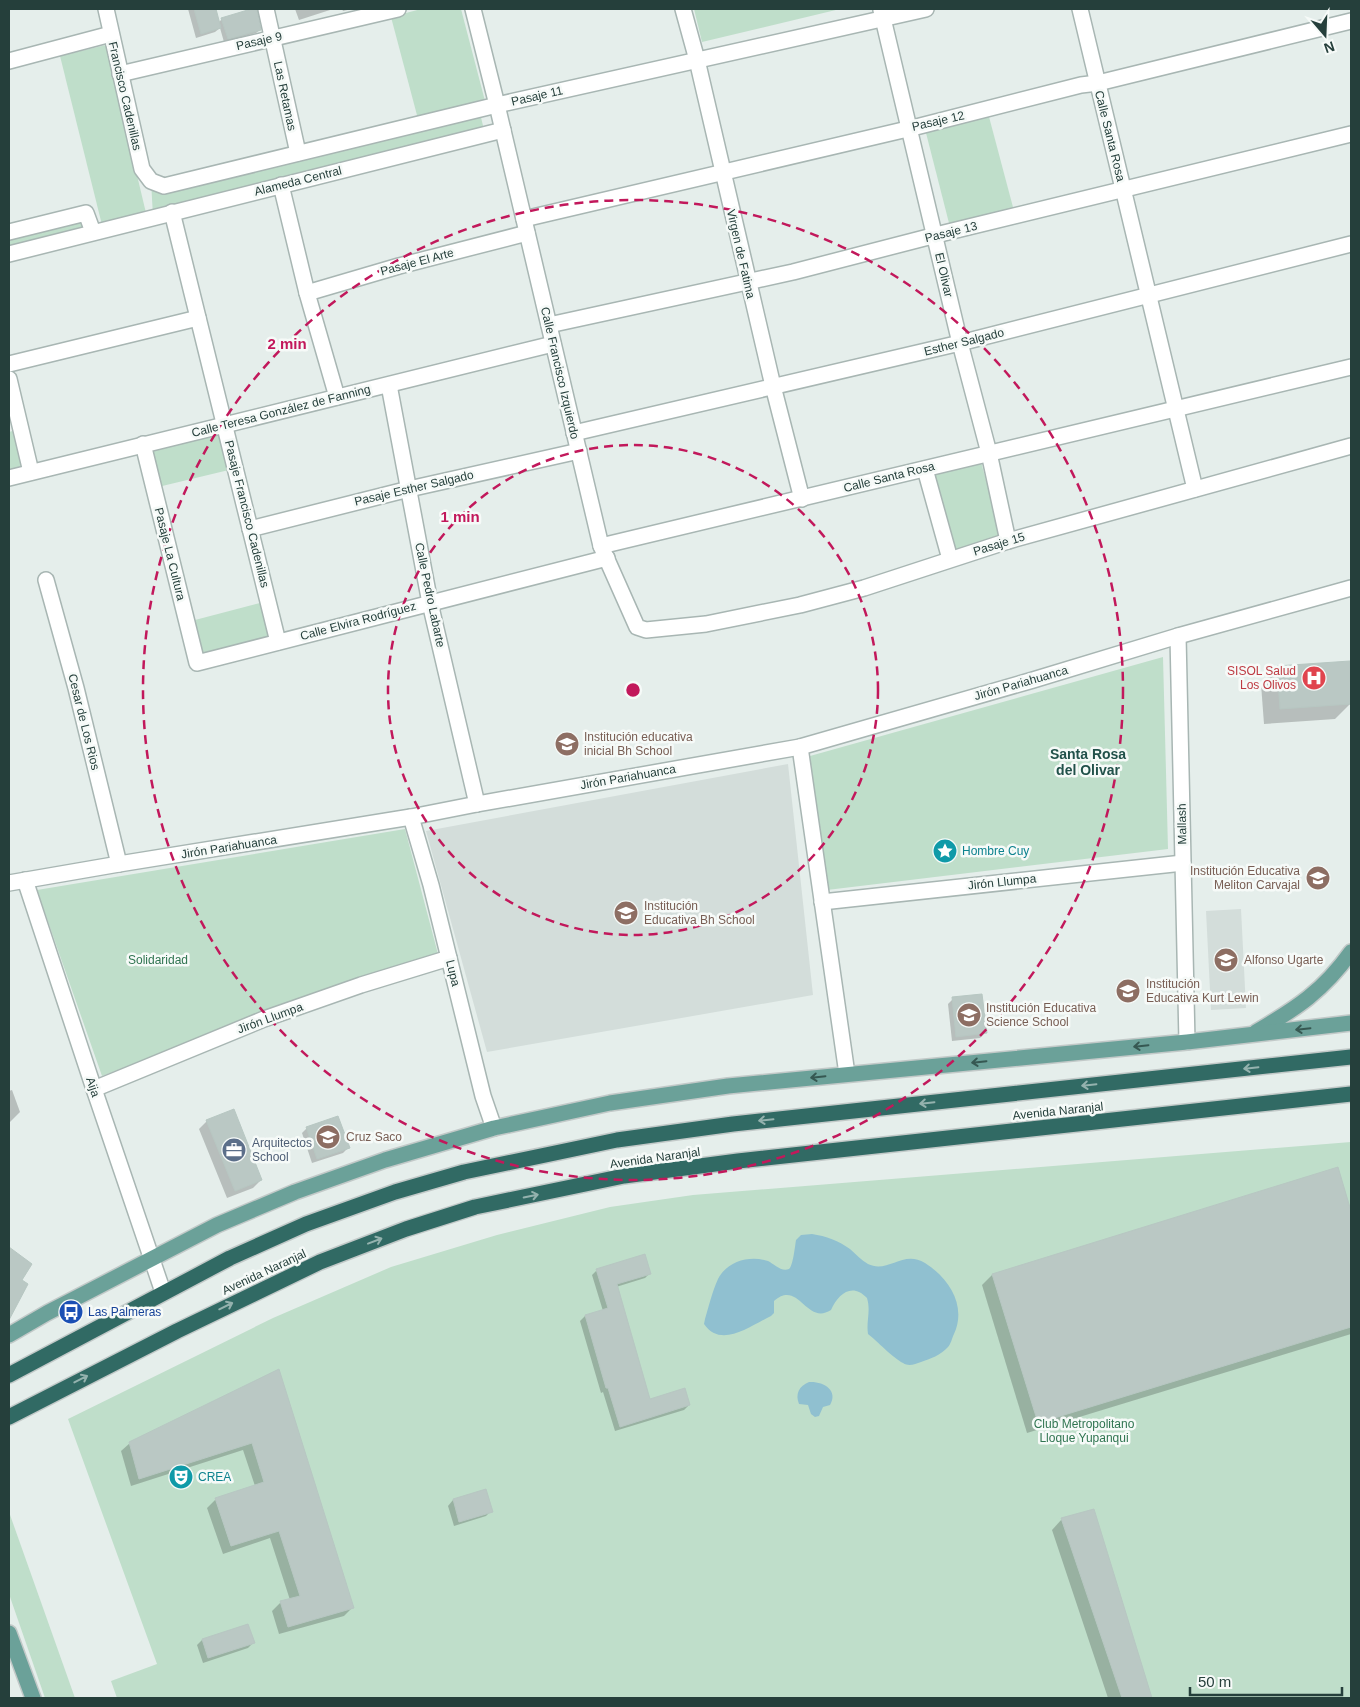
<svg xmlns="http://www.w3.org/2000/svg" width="1360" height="1707" viewBox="0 0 1360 1707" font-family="Arial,sans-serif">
  <rect width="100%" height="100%" fill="#e5eeeb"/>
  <g fill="#d3ddda">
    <polygon points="788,764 813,995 487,1052 426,831"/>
    <polygon points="1241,909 1246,1008 1211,1010 1206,911"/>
  </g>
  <g fill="#bfdeca">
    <polygon points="421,9 461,9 485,101 418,119 391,17"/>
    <polygon points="694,9 840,9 702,42"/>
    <polygon points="106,45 146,213 102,225 60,56"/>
    <polygon points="479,109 485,134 153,216 151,181 164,186"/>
    <polygon points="988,113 1014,211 950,227 925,129"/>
    <polygon points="86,213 93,232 9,254 9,232"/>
    <polygon points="26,427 35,466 9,472 9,432"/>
    <polygon points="224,432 233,469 158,487 149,449"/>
    <polygon points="981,462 1002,539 944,558 920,477"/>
    <polygon points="260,603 269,637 203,653 195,620"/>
    <polygon points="1163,657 1168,849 827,890 810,756"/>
    <polygon points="405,829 438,954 269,1013 102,1076 37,890"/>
    <polygon points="1351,1142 1351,1698 117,1698 111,1681 157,1664 68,1419 273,1318 391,1267 497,1235 610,1207 693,1195"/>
    <polygon points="9,1512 75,1698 45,1698 9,1594"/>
  </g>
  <g fill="#90c0d0">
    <path d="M812,1234C826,1236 839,1241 850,1249C856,1254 861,1260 868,1264C888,1274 903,1249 925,1263C949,1278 967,1306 954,1334C952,1338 951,1344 948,1347C941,1355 930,1359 921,1362C915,1364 909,1367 903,1363C893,1358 877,1341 868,1334C866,1321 871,1311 867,1298C852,1282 838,1294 831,1310C806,1326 799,1279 774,1301V1313L771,1316C750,1326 721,1349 704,1324L705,1319C709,1306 712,1292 718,1279C727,1261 750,1255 768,1261C774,1264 781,1272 789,1269C793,1266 795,1246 796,1240L801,1235Z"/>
    <path d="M809,1382C823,1381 839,1390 830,1405L823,1407L819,1416L815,1417L811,1414L808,1405L799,1404C795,1394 799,1386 809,1382Z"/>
  </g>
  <g fill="#0003">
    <polygon points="188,9 215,9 219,22 222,19 256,9 260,30 256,33 224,42 220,28 215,32 196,38"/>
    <polygon points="295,9 333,9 299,20"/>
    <polygon points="342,9 352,9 343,11"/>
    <polygon points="1348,663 1351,703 1335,719 1264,724 1261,684 1277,668"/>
    <polygon points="953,999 985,1033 980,1038 952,1041 948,1004"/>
    <polygon points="12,1090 20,1112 9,1123 9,1091"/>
    <polygon points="207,1121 261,1180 253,1188 227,1198 199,1129"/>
    <polygon points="307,1128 348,1148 343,1153 312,1163 302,1133"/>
    <polygon points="1337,1169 1351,1216 1351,1334 1027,1433 982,1285 992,1275"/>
    <polygon points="9,1248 20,1280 16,1302 9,1300"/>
    <polygon points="597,1270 650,1273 645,1278 616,1287 650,1401 689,1405 684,1410 615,1431 603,1392 601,1393 580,1321 585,1316 603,1311 592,1275"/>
    <polygon points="278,1370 352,1608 344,1616 279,1634 272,1611 281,1602 290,1600 270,1538 223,1554 207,1508 216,1499 255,1486 243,1450 131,1486 121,1451 130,1443"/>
    <polygon points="485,1491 491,1511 486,1516 454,1526 448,1506 453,1500"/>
    <polygon points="1093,1510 1151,1698 1108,1698 1052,1530 1062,1519"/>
    <polygon points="247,1625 253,1643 248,1648 203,1663 197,1645 202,1640"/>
  </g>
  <g fill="#bac8c4" stroke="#b7c7c2">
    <polygon points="194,9 216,9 221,28 201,34"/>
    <polygon points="251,9 257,9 261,30 228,39 221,18"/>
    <polygon points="1350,661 1351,704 1280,709 1277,666"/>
    <polygon points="982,994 987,1033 956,1037 952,997"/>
    <polygon points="234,1109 262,1180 235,1191 206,1120"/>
    <polygon points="338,1116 350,1148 317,1159 306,1127"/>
    <polygon points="1338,1167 1351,1211 1351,1327 1038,1423 992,1274"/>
    <polygon points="9,1247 32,1264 22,1280 28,1284 9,1320"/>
    <polygon points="645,1254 651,1274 617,1284 650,1399 685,1388 690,1405 620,1427 608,1388 606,1388 585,1315 608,1308 596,1269"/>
    <polygon points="279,1369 354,1608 288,1627 280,1601 300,1596 279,1531 231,1546 215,1498 264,1482 252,1443 139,1479 129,1442"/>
    <polygon points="486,1489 493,1512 459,1522 453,1499"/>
    <polygon points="1094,1509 1152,1698 1122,1698 1061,1518"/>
    <polygon points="248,1624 255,1643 208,1658 202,1639"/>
  </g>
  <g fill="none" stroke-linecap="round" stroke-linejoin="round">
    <defs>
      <g id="minor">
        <polyline points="106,9 142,169 151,181 164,186 497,105 926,9"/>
        <polyline points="266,9 298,153"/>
        <polyline points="473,9 497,105 601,546 637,627 646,630 706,624 800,605 864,588 1008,541 1351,446"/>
        <polyline points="683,9 697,60 773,386 802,499"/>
        <polyline points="1080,9 1195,489"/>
        <polyline points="881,10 960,343 989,453 1008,541"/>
        <polyline points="9,61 111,34"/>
        <polyline points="120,74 398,9"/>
        <polyline points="281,185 307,293 337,397"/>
        <polyline points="172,212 278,642"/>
        <polyline points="524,219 916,127 1081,85 1098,83 1351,21"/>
        <polyline points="9,232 86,213 93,232"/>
        <polyline points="9,254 503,130"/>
        <polyline points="307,293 399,266 527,233"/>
        <polyline points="549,325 793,272 944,233 1351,134"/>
        <polyline points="9,364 198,318"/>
        <polyline points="9,379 31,472"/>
        <polyline points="389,385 430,603 477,804"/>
        <polyline points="574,433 960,343 1351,244"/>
        <polyline points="143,444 197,663 607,558"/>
        <polyline points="925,469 950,559"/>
        <polyline points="9,478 553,344"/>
        <polyline points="250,529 409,489 579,451"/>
        <polyline points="601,546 1351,367"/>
        <polyline points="46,580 76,688 119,864"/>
        <polyline points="1178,636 1187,1042"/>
        <polyline points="800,747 847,1074"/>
        <polyline points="411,817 431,885 483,1096 494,1128"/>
        <polyline points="25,880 94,1089 163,1292"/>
        <polyline points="9,883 119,864 411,817 477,804 800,747 1033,680 1178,636 1351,588"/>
        <polyline points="822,902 1183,863"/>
        <polyline points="94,1089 264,1019 361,985 449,958"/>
      </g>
      <g id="major">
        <path d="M1256,1032C1297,1008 1323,991 1351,952"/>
        <polyline points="9,1335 47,1313 217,1225 295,1192 385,1160 494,1128 610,1103 728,1086 1187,1042 1351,1023"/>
        <polyline points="9,1633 33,1698"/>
      </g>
      <g id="highway">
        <polyline points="9,1375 230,1258 306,1224 395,1192 464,1172 617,1140 733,1124 1351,1057"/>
        <polyline points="9,1417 177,1331 320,1262 406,1229 475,1207 624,1176 738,1161 1351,1094"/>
      </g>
    </defs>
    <use href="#minor" stroke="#a8b6b3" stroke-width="18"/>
    <use href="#major" stroke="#c2c9c8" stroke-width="18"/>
    <use href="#highway" stroke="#c2c9c8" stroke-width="18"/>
    <use href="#minor" stroke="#fff" stroke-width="15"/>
    <use href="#major" stroke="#6ba199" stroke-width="15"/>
    <use href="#highway" stroke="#316a64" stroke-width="15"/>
  </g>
  <defs><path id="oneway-shaft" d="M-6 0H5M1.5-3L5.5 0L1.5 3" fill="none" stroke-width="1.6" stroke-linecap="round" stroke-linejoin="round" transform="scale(1.25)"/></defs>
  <g stroke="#365852">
    <use href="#oneway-shaft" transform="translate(1303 1029) rotate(174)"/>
    <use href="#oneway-shaft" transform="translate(1141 1046) rotate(174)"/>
    <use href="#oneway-shaft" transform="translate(979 1062) rotate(174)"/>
    <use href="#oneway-shaft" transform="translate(818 1077) rotate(174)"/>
  </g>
  <g stroke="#94b2ae">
    <use href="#oneway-shaft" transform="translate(1251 1068) rotate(174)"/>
    <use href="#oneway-shaft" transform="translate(1089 1085) rotate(174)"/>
    <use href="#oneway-shaft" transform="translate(927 1103) rotate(174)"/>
    <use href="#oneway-shaft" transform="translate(766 1120) rotate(174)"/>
    <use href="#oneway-shaft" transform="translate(531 1196) rotate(-12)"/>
    <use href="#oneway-shaft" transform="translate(375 1241) rotate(-21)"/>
    <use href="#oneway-shaft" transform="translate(226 1306) rotate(-26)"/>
    <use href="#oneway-shaft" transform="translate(81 1379) rotate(-27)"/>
  </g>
  <g fill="none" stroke="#c2185b" stroke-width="2.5" stroke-dasharray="9 6">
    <circle cx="633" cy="690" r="245"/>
    <circle cx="633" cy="690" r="490"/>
  </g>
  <defs>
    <symbol id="hospital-disc" viewBox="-11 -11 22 22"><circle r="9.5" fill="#e0444e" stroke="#f6faf8"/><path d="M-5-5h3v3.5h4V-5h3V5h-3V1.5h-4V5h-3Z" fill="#fff"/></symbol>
    <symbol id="school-disc" viewBox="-11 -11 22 22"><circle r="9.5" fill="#8d6e63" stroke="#f6faf8"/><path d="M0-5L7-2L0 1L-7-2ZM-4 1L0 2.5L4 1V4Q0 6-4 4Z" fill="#fff"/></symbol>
    <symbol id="sight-disc" viewBox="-11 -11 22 22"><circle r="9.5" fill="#0f9aa8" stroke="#f6faf8"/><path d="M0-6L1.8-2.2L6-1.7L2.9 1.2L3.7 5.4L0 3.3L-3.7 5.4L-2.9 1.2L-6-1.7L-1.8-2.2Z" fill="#fff"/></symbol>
    <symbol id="office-disc" viewBox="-11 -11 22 22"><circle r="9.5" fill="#5c6f8a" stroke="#f6faf8"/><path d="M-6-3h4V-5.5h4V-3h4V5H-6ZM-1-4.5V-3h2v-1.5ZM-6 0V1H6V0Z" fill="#fff"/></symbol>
    <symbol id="bus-disc" viewBox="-11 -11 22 22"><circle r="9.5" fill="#1a4fb4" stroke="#f6faf8"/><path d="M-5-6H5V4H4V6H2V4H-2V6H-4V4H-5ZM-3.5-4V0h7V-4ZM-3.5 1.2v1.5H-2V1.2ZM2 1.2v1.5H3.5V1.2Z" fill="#fff"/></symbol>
    <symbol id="theatre-disc" viewBox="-11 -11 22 22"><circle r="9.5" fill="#0f9aa8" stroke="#f6faf8"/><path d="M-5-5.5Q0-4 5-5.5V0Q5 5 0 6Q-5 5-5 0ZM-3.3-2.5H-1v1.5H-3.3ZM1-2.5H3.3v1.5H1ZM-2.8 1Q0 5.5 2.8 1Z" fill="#fff"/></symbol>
  </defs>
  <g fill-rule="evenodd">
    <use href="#hospital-disc" x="1300" y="664" width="28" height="28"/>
    <use href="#school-disc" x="553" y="730" width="28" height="28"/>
    <use href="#sight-disc" x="931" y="837" width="28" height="28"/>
    <use href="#school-disc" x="1304" y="864" width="28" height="28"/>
    <use href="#school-disc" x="612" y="899" width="28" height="28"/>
    <use href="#school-disc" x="1212" y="946" width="28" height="28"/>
    <use href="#school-disc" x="1114" y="977" width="28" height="28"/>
    <use href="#school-disc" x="955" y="1001" width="28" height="28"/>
    <use href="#school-disc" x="314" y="1123" width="28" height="28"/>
    <use href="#office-disc" x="220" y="1136" width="28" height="28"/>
    <use href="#bus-disc" x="57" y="1298" width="28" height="28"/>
    <use href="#theatre-disc" x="167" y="1463" width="28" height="28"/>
  </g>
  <g text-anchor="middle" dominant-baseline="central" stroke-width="5" stroke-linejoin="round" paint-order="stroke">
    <g font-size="12" fill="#253f3b" stroke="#f6faf8">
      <text transform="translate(259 41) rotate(-13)">Pasaje 9</text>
      <text transform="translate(125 96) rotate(77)">Francisco Cadenillas</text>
      <text transform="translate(285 96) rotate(78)">Las Retamas</text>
      <text transform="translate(537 96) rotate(-13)">Pasaje 11</text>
      <text transform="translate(938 121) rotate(-13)">Pasaje 12</text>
      <text transform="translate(1110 136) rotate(76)">Calle Santa Rosa</text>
      <text transform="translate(298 181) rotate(-14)">Alameda Central</text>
      <text transform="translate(951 232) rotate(-14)">Pasaje 13</text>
      <text transform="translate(741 254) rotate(77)">Virgen de Fatima</text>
      <text transform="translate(417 262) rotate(-15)">Pasaje El Arte</text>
      <text transform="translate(944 275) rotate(77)">El Olivar</text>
      <text transform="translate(964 342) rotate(-14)">Esther Salgado</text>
      <text transform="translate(560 373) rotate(77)">Calle Francisco Izquierdo</text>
      <text transform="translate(281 411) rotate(-14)">Calle Teresa González de Fanning</text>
      <text transform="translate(889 477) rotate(-14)">Calle Santa Rosa</text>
      <text transform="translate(414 488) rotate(-13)">Pasaje Esther Salgado</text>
      <text transform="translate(247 514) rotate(76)">Pasaje Francisco Cadenillas</text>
      <text transform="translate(999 544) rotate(-17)">Pasaje 15</text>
      <text transform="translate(170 554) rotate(76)">Pasaje La Cultura</text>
      <text transform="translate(430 595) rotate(78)">Calle Pedro Labarte</text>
      <text transform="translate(358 621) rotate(-15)">Calle Elvira Rodríguez</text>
      <text transform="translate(1021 683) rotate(-16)">Jirón Pariahuanca</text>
      <text transform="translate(84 722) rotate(76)">Cesar de Los Rios</text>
      <text transform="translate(628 777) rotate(-10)">Jirón Pariahuanca</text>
      <text transform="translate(1182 824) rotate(-91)">Mallash</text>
      <text transform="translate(229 847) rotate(-9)">Jirón Pariahuanca</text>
      <text transform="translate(1002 882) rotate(-6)">Jirón Llumpa</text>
      <text transform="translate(453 973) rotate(76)">Lupa</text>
      <text transform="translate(270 1018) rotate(-20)">Jirón Llumpa</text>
      <text transform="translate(93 1087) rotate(72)">Aija</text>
      <text transform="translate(1058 1111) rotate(-6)">Avenida Naranjal</text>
      <text transform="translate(655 1158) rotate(-8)">Avenida Naranjal</text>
      <text transform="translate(264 1272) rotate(-25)">Avenida Naranjal</text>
    </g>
    <g font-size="12" fill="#be3a42" stroke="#f6faf8" text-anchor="end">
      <text x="1296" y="671">SISOL Salud<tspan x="1296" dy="14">Los Olivos</tspan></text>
    </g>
    <g font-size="12" fill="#785e54" stroke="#f6faf8" text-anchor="start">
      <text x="584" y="737">Institución educativa<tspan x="584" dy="14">inicial Bh School</tspan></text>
      <text x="1300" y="871" text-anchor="end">Institución Educativa<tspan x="1300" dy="14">Meliton Carvajal</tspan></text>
      <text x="644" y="906">Institución<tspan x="644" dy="14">Educativa Bh School</tspan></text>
      <text x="1244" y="960">Alfonso Ugarte</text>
      <text x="1146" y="984">Institución<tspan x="1146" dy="14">Educativa Kurt Lewin</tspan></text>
      <text x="986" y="1008">Institución Educativa<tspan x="986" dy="14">Science School</tspan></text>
      <text x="346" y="1137">Cruz Saco</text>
    </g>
    <g font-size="12" fill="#0d838f" stroke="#f6faf8" text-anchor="start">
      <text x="962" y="851">Hombre Cuy</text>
      <text x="198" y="1477">CREA</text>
    </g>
    <g font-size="12" fill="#307551" stroke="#f6faf8">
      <text x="158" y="960">Solidaridad</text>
      <text x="1084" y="1424">Club Metropolitano<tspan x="1084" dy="14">Lloque Yupanqui</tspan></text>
    </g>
    <g font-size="12" fill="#4e5e75" stroke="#f6faf8" text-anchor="start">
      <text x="252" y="1143">Arquitectos<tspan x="252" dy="14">School</tspan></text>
    </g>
    <g font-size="12" fill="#164399" stroke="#f6faf8" text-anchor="start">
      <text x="88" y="1312">Las Palmeras</text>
    </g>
    <g font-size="14" font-weight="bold" fill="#21514a" stroke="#f6faf8">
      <text x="1088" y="754">Santa Rosa<tspan x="1088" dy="16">del Olivar</tspan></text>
    </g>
  </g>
  <circle cx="633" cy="690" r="8" fill="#c2185b" stroke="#f6faf8" stroke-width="2.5"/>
  <g font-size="15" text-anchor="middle" font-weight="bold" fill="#c2185b" stroke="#f6faf8" stroke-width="5" stroke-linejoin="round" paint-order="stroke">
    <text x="287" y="349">2 min</text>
    <text x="460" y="522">1 min</text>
  </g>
  <rect width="1360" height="1707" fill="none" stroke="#253f3b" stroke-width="20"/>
  <g transform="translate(1325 35) rotate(161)" stroke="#f6faf8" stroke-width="4" paint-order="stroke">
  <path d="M0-4L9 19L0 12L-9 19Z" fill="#253f3b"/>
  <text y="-8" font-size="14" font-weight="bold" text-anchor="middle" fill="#253f3b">N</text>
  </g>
  <path d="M1190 1687v8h152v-8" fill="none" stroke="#253f3b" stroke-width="2.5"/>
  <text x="1198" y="1687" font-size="15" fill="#253f3b" stroke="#f6faf8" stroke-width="4" paint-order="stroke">50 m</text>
</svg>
